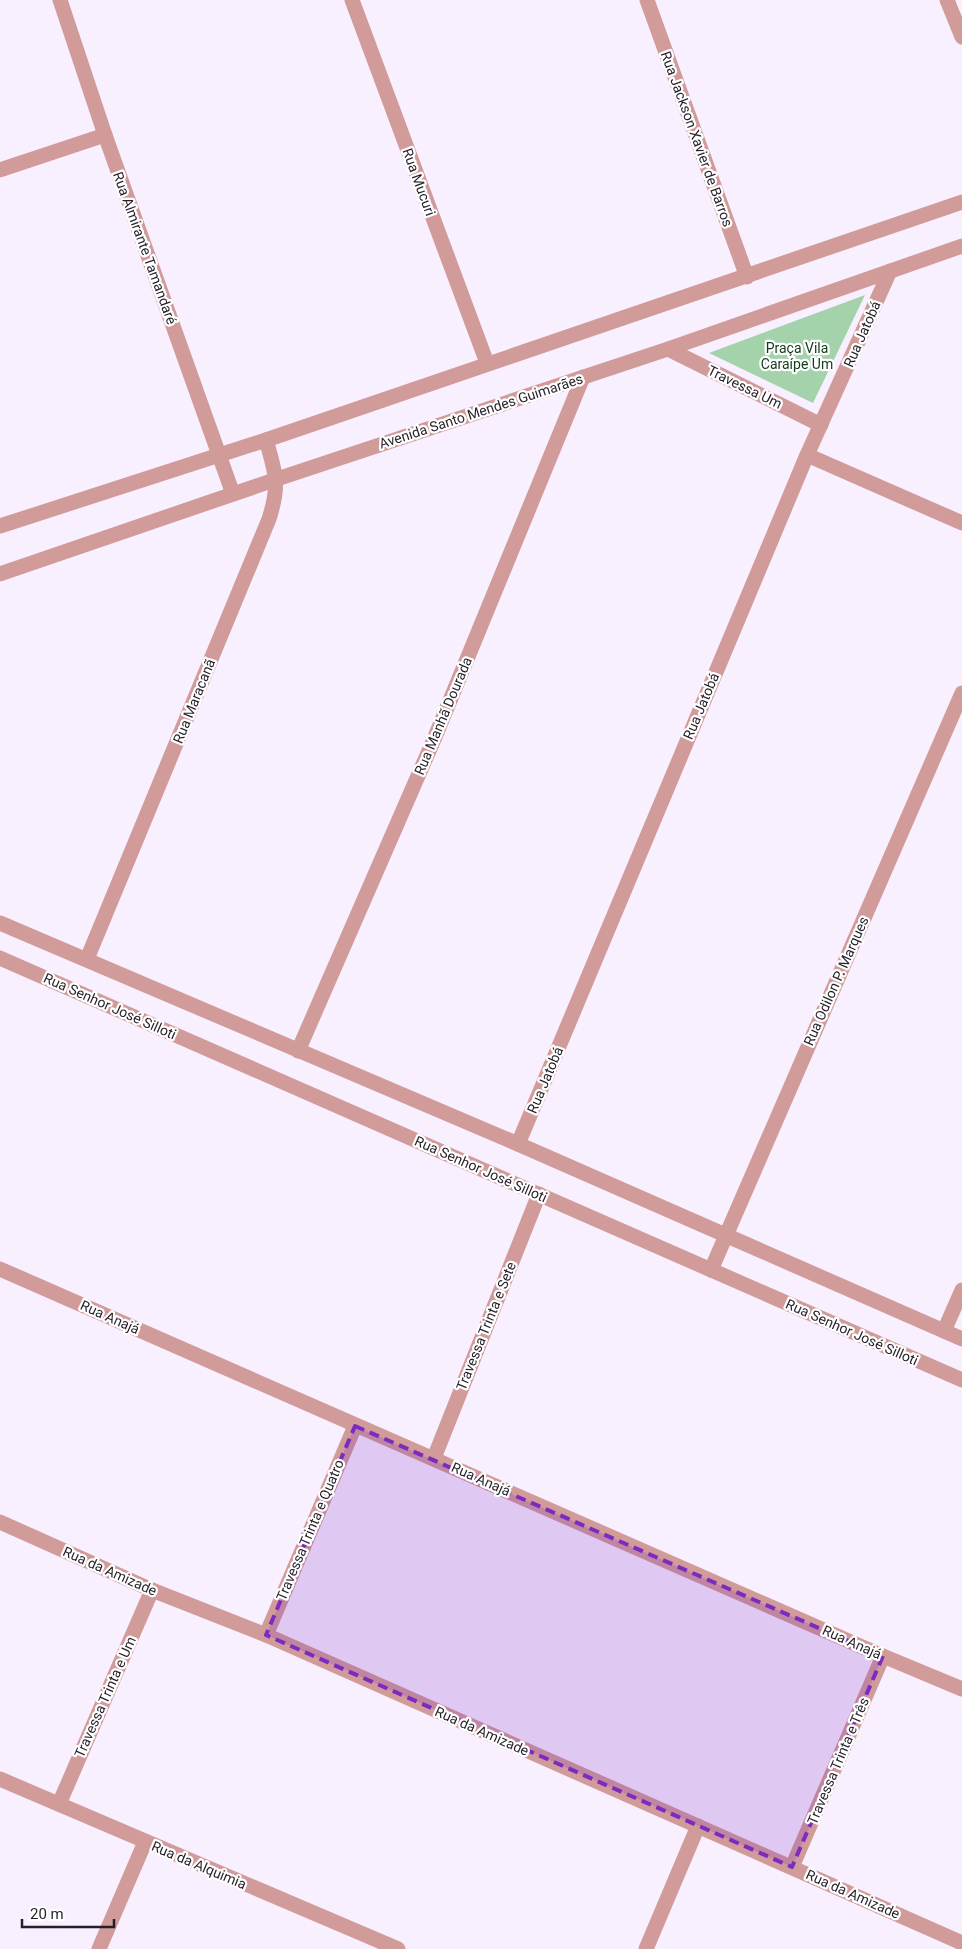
<svg xmlns="http://www.w3.org/2000/svg" width="962" height="1949" viewBox="0 0 962 1949" font-family="Roboto,sans-serif">
  <rect width="100%" height="100%" fill="#f8efff"/>
  <polygon fill="#a4d2ab" points="865,295 813,403 709,353"/>
  <g fill="none" stroke-linecap="round" stroke-linejoin="round">
    <g stroke="#d19b9a" stroke-width="15">
      <polyline points="60,0 105,135 233,494"/>
      <polyline points="352,0 487,363"/>
      <polyline points="647,0 747,277"/>
      <polyline points="947,0 962,37"/>
      <polyline points="0,170 105,135"/>
      <polyline points="668,349 821,425"/>
      <polyline points="807,455 962,523"/>
      <polyline points="0,526 266,440 962,202"/>
      <polyline points="0,574 277,479 668,349 962,246"/>
      <polyline points="0,923 518,1144 962,1339"/>
      <polyline points="0,958 962,1380"/>
      <path d="M87,959L269,519C280,485 276,474 266,440"/>
      <polyline points="298,1051 435,737 583,377"/>
      <polyline points="518,1144 807,455 890,271"/>
      <polyline points="0,1269 883,1656 962,1689"/>
      <polyline points="711,1270 962,693"/>
      <polyline points="944,1331 962,1290"/>
      <polyline points="434,1458 539,1194"/>
      <polyline points="0,1522 152,1590 266,1635 962,1943"/>
      <polyline points="266,1635 355,1426"/>
      <polyline points="0,1779 398,1949"/>
      <polyline points="59,1804 152,1590"/>
      <polyline points="792,1867 883,1656"/>
      <polyline points="99,1949 145,1842"/>
      <polyline points="646,1949 698,1826"/>
    </g>
  </g>
  <path fill="#7b2cbf" fill-opacity="0.2" stroke="#7b2cbf" stroke-width="4" stroke-dasharray="10 6" stroke-linejoin="round" d="M355,1426L883,1656L792,1867L266,1635Z"/>
  <g text-anchor="middle" dominant-baseline="central" stroke-width="4.5" stroke-linejoin="round" paint-order="stroke">
    <g font-size="14" fill="#241f28" stroke="#fff">
      <text transform="translate(697 139) rotate(70)">Rua Jackson Xavier de Barros</text>
      <text transform="translate(419 182) rotate(70)">Rua Mucuri</text>
      <text transform="translate(145 248) rotate(70)">Rua Almirante Tamandaré</text>
      <text transform="translate(862 334) rotate(-66)">Rua Jatobá</text>
      <text transform="translate(745 387) rotate(26)">Travessa Um</text>
      <text transform="translate(481 411) rotate(-18)">Avenida Santo Mendes Guimarães</text>
      <text transform="translate(194 701) rotate(-68)">Rua Maracanã</text>
      <text transform="translate(701 706) rotate(-67)">Rua Jatobá</text>
      <text transform="translate(443 716) rotate(-67)">Rua Manhã Dourada</text>
      <text transform="translate(836 981) rotate(-66)">Rua Odilon P. Marques</text>
      <text transform="translate(110 1006) rotate(24)">Rua Senhor José Silloti</text>
      <text transform="translate(545 1080) rotate(-67)">Rua Jatobá</text>
      <text transform="translate(481 1169) rotate(24)">Rua Senhor José Silloti</text>
      <text transform="translate(110 1317) rotate(24)">Rua Anajá</text>
      <text transform="translate(486 1326) rotate(-68)">Travessa Trinta e Sete</text>
      <text transform="translate(852 1332) rotate(24)">Rua Senhor José Silloti</text>
      <text transform="translate(481 1479) rotate(24)">Rua Anajá</text>
      <text transform="translate(310 1530) rotate(-67)">Travessa Trinta e Quatro</text>
      <text transform="translate(110 1571) rotate(24)">Rua da Amizade</text>
      <text transform="translate(852 1642) rotate(24)">Rua Anajá</text>
      <text transform="translate(105 1697) rotate(-66)">Travessa Trinta e Um</text>
      <text transform="translate(482 1731) rotate(24)">Rua da Amizade</text>
      <text transform="translate(838 1761) rotate(-67)">Travessa Trinta e Três</text>
      <text transform="translate(199 1865) rotate(23)">Rua da Alquimia</text>
      <text transform="translate(853 1894) rotate(24)">Rua da Amizade</text>
    </g>
    <g font-size="14" fill="#123a1c" stroke="#fff">
      <text x="797" y="348">Praça Vila<tspan x="797" dy="16">Caraípe Um</tspan></text>
    </g>
  </g>
  <path d="M22 1919v8h92v-8" fill="none" stroke="#241f28" stroke-width="2.5"/>
  <text x="30" y="1919" font-size="15" fill="#241f28" stroke="#ffffff" stroke-width="4" paint-order="stroke">20 m</text>
</svg>
